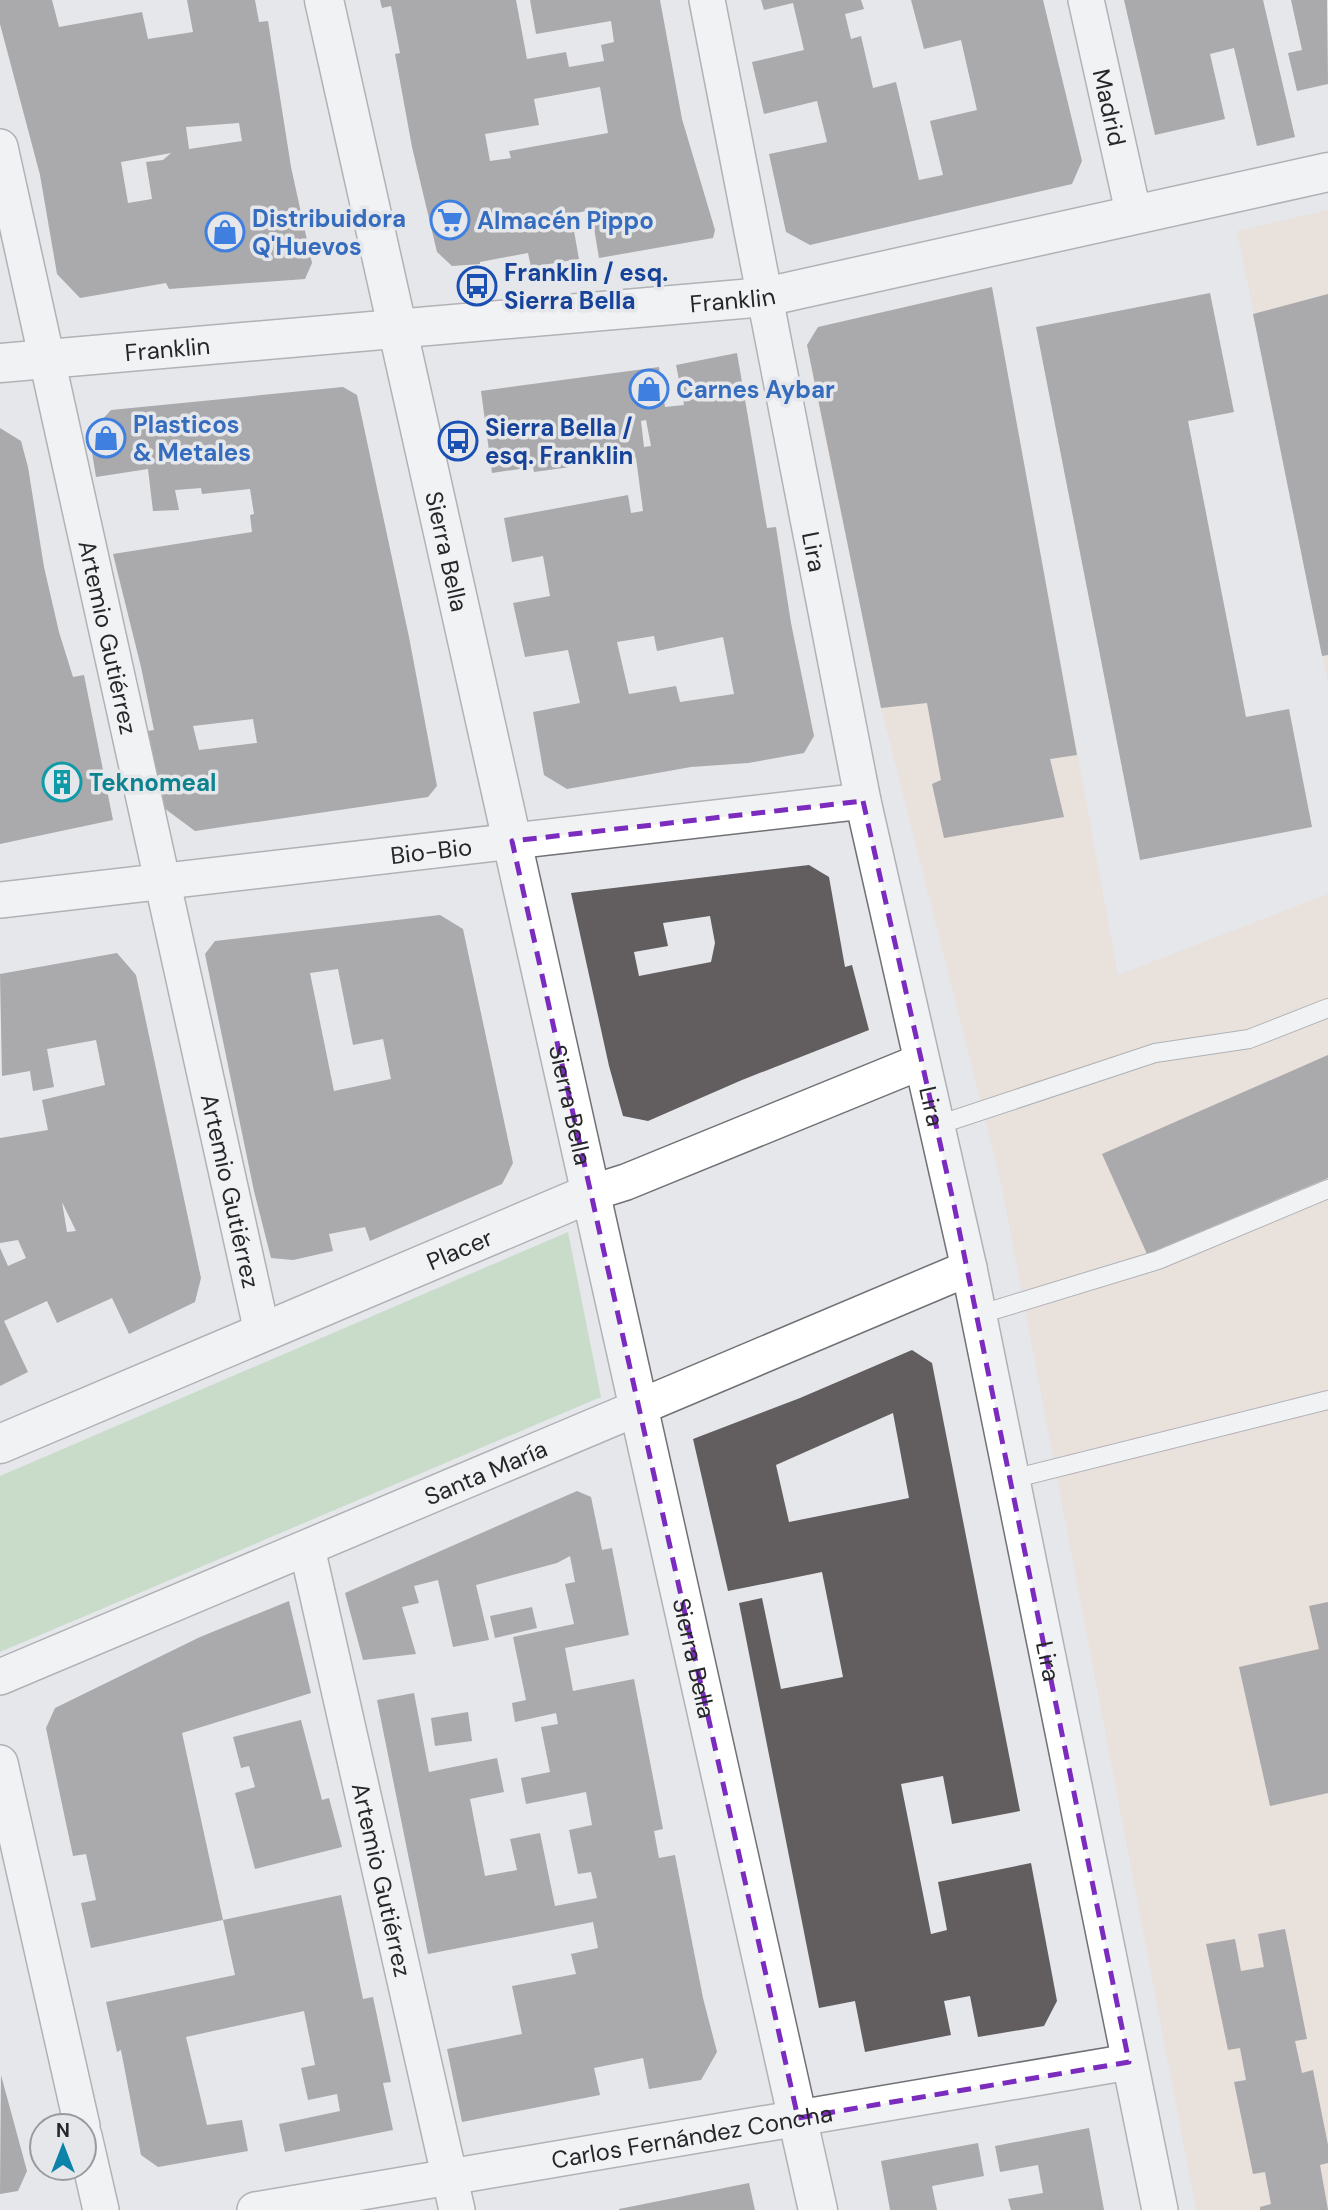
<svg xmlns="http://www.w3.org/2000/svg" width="1328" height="2210" viewBox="0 0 1328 2210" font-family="'DM Sans',sans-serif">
  <rect width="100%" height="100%" fill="#e5e7eb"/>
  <g fill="#edd9ca">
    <polygon points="1328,210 1328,683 1237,231"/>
    <polygon points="992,287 1118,975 1328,894 1328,2210 1196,2210 1000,1178 881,708 815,390 807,345 818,327"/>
  </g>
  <polygon fill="#a5cea0" points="568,1232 601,1397 0,1652 0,1476"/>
  <g fill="#625d5e" fill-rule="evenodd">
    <path d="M0,0H52L59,27L142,12L148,39L193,32L187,0H255L259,22L268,21L291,167L312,263L305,279L169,289L166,283L80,298L57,274L40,175L0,24ZM239,123L242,141L189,149L186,127ZM171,153L163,160L146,162L152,199L128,203L121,162Z"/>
    <path d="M380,0H516L527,59L566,52L569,67L604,61L601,45L614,42L611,21L536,34L530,0H660L682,119L715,230L713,238L599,258L591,210L571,214L579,259L531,267L528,253L480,262V264L452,266L437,252L412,147L395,54L400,53L391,6L382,8ZM600,87L608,133L509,151L511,158L490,161L485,134L539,125L534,99Z"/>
    <polygon points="761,0 861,0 864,9 845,14 851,39 861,36 873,88 896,82 919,180 943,175 930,121 977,110 961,40 924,49 911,0 1043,0 1082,161 1072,184 810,245 786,232 769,154 827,142 817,101 764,114 752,62 804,50 793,3 764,10"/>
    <polygon points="1124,0 1263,0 1295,137 1257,146 1234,48 1210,54 1225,119 1155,135"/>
    <polygon points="1291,0 1327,0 1328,84 1297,91 1288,53 1302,50"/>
    <polygon points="992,287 1077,755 1050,759 1064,817 944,838 932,784 941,780 927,703 881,708 807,345 818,327"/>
    <polygon points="1210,293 1234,412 1188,421 1246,717 1289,709 1312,827 1140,860 1036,327"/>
    <polygon points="1328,294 1328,655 1322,656 1253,314"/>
    <path d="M737,353L767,528L776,527L791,623L814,736L804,753L748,763L691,767L567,789L544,775L533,712L580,703L568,650L525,657L513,603L550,596L543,556L512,562L504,518L628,495L631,513L643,511L636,458L534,472L533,467L492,473L481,391L659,367L665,407L684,405L676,365ZM646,420L651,446L644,447L641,421ZM654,636L657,651L723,637L734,694L680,702L676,686L629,694L617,642Z"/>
    <path d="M343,387L357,395L409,637L437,786L428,797L195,831L164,808L148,731L154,730L141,667L113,554L252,532L250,515L254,514L250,489L202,494L201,488L175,490L179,510L153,511L148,469L96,477L89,434L111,410ZM253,719L257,743L199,750L193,726Z"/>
    <polygon points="0,428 21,441 28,467 44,567 59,632 73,677 84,675 113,820 0,844"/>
    <path d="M809,865L829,877L845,967L852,965L869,1030L742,1080L648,1121L623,1116L609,1066L571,893ZM710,916L715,943L711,962L639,976L634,952L668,946L663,923Z"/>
    <path d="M440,915L463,929L513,1163L502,1184L370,1241L365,1227L329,1234L333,1251L293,1260L271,1258L254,1191L205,954L215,941ZM338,969L353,1045L383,1039L391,1079L334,1091L310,973Z"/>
    <path d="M117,953L136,975L201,1278L195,1302L129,1334L112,1298L57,1323L47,1301L4,1321L28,1372L0,1386V1248L8,1266L26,1258L18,1240L0,1243V1138L48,1130L42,1100L105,1085L96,1040L47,1049L54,1087L33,1091L30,1071L2,1076L0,974ZM62,1202L76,1231L67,1232Z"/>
    <polygon points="1328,1055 1328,1178 1147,1254 1102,1154"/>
    <path d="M912,1350L932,1363L1020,1811L952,1824L943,1776L901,1784L931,1934L947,1930L938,1882L1031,1863L1057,2001L1044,2026L978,2037L970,1996L944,2001L951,2035L865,2052L855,2001L819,2008L739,1603L762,1598L781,1689L843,1677L822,1572L728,1591L693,1439L800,1398ZM893,1413L909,1498L789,1522L776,1465Z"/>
    <polygon points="577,1491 591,1497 602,1550 612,1548 629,1635 565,1648 573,1691 634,1679 663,1829 654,1831 659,1858 675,1855 703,1998 717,2052 701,2080 649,2089 643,2058 594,2068 600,2095 462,2122 447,2049 522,2034 512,1986 576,1974 571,1954 598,1948 593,1922 428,1954 377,1700 414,1693 429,1772 497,1758 504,1792 470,1799 485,1876 517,1870 510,1839 540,1833 555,1906 597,1898 591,1872 578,1874 569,1830 592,1825 586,1792 526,1804 521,1778 550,1772 541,1727 558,1724 556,1713 515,1722 512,1703 526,1700 513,1637 574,1624 565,1584 575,1582 570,1556 557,1563 476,1585 489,1640 453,1647 438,1580 414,1586 419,1603 402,1607 416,1654 363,1660 345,1593"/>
    <polygon points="289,1601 311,1693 182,1733 223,1920 91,1948 81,1903 96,1900 86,1854 73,1856 63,1809 46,1728 55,1708 200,1637"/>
    <polygon points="1328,1602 1328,1793 1270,1806 1239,1667 1319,1649 1309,1606"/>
    <polygon points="532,1607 537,1628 495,1638 490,1616"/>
    <polygon points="468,1712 472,1741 435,1746 431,1718"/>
    <polygon points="301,1720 322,1800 329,1798 342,1847 255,1869 235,1793 255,1787 249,1766 241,1768 233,1737"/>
    <polygon points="341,1895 363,1999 373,1997 391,2082 383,2083 393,2130 285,2152 279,2124 340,2111 337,2094 308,2100 301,2068 315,2065 304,2011 186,2037 207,2125 242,2120 248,2151 158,2167 141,2155 121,2050 117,2052 106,2002 235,1975 223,1920"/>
    <polygon points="1285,1929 1307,2039 1295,2041 1302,2073 1313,2070 1328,2145 1328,2163 1320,2165 1328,2210 1260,2210 1260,2207 1271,2204 1265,2172 1253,2174 1234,2082 1246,2080 1240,2048 1228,2050 1206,1944 1235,1939 1241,1971 1264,1967 1258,1934"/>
    <polygon points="1,2075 27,2171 18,2191 0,2194"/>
    <polygon points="1089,2128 1104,2210 1011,2210 1008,2199 1043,2193 1038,2165 1000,2172 995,2146"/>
    <polygon points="978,2143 984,2176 932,2186 937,2210 890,2210 881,2161"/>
    <polygon points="749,2183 755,2210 619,2210 619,2209"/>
  </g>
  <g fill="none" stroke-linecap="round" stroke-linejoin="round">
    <defs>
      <g id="service">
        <polyline points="935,1126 1155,1053 1249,1039 1328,1008"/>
        <polyline points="978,1315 1158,1260 1328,1189"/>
        <polyline points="1012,1479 1328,1400"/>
      </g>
      <g id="minor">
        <path id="s1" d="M707,0L863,801L969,1268L1160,2210"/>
        <path id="s2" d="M1086,0L1134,216"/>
        <path id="s3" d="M0,147L262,1332"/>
        <path id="s4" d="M0,900L863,801"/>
        <polyline points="591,1193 626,1182 920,1062"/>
        <path id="s5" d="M307,1548L457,2210"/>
        <path id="s6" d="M0,1677L969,1268"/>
        <polyline points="0,1763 82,2126"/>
        <polyline points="84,2136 101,2210"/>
        <path id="s7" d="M255,2210L1129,2062"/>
      </g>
      <g id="tertiary">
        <path id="s8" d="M0,1444L591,1193"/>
      </g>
      <g id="secondary">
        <path id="s9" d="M324,0L818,2210"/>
        <path id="s10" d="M0,363L765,297L1328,172"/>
      </g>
    </defs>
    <use href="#service" stroke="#6f7175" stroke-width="20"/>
    <use href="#minor" stroke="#6f7175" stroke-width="38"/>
    <use href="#tertiary" stroke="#6f7175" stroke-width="41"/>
    <use href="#secondary" stroke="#6f7175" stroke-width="41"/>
    <use href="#service" stroke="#fff" stroke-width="18"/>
    <use href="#minor" stroke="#fff" stroke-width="35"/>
    <use href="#tertiary" stroke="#fff" stroke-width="38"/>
    <use href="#secondary" stroke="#fff" stroke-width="38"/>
  </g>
  <path d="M0 0H1328V2210H0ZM863,801L954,1205L1129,2062L798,2118L512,841Z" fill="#e5e7eb" fill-opacity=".55" fill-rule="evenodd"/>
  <path fill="none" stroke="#7b2cbf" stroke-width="5" stroke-dasharray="14 9" stroke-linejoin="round" d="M863,801L954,1205L1129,2062L798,2118L512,841Z"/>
  <defs>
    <symbol id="supermarket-ring" viewBox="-11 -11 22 22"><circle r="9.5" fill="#e5e7eb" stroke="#3f7fe0" stroke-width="1.5"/><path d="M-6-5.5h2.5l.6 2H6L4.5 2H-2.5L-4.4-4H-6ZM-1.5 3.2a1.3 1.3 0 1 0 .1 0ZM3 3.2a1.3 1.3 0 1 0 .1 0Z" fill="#3f7fe0"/></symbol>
    <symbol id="shop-ring" viewBox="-11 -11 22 22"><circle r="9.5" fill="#e5e7eb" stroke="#3f7fe0" stroke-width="1.5"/><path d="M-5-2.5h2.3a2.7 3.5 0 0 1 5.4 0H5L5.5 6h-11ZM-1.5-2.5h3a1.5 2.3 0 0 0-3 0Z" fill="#3f7fe0"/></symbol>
    <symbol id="bus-ring" viewBox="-11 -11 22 22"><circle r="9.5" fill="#e5e7eb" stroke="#1a4fb4" stroke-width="1.5"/><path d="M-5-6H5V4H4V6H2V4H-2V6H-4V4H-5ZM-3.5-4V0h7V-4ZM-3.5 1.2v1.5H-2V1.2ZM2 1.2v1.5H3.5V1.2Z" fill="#1a4fb4"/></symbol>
    <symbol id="building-ring" viewBox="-11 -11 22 22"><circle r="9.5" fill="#e5e7eb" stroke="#0f9aa8" stroke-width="1.5"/><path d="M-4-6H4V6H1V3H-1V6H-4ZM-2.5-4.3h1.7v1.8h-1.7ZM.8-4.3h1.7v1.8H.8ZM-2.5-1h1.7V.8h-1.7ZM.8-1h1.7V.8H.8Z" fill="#0f9aa8"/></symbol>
  </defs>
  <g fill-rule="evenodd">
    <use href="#supermarket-ring" x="428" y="198" width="44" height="44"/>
    <use href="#shop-ring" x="203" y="210" width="44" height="44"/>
    <use href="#bus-ring" x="455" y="264" width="44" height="44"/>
    <use href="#shop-ring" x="627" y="367" width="44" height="44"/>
    <use href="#shop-ring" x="84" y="416" width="44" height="44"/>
    <use href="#bus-ring" x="436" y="419" width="44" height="44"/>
    <use href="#building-ring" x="40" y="760" width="44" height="44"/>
  </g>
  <g text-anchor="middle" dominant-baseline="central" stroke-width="7" stroke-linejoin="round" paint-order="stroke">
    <g font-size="24" fill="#262729" stroke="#e5e7eb">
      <text stroke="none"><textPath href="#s2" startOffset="110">Madrid</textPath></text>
      <text stroke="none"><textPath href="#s10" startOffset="735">Franklin</textPath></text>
      <text stroke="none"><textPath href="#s10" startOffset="168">Franklin</textPath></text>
      <text stroke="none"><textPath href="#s1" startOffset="562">Lira</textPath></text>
      <text stroke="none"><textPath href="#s9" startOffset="565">Sierra Bella</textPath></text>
      <text stroke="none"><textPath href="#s3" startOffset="502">Artemio Gutiérrez</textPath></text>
      <text stroke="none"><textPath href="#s4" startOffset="434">Bio-Bio</textPath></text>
      <text stroke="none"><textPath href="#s9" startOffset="1132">Sierra Bella</textPath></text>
      <text stroke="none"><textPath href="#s1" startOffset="1129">Lira</textPath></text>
      <text stroke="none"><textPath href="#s3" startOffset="1069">Artemio Gutiérrez</textPath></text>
      <text stroke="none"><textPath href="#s8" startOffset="499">Placer</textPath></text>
      <text stroke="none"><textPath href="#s6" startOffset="527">Santa María</textPath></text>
      <text stroke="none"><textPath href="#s9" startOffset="1699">Sierra Bella</textPath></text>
      <text stroke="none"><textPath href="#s1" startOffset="1696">Lira</textPath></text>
      <text stroke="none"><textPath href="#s5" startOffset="340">Artemio Gutiérrez</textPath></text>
      <text stroke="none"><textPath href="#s7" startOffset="443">Carlos Fernández Concha</textPath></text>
    </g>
    <g font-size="24" font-weight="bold" fill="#366cbe" stroke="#e5e7eb" text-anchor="start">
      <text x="252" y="218">Distribuidora<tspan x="252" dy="28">Q'Huevos</tspan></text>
      <text x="477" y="220">Almacén Pippo</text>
      <text x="676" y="389">Carnes Aybar</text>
      <text x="133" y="424">Plasticos<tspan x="133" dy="28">&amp; Metales</tspan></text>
    </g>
    <g font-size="24" font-weight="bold" fill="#164399" stroke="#e5e7eb" text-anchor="start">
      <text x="504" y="272">Franklin / esq.<tspan x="504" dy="28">Sierra Bella</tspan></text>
      <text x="485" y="427">Sierra Bella /<tspan x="485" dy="28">esq. Franklin</tspan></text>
    </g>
    <g font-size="24" font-weight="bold" fill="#0d838f" stroke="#e5e7eb" text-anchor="start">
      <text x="89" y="782">Teknomeal</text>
    </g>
  </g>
  <g transform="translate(63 2147)"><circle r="33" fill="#e5e7eb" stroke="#999a9d" stroke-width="2"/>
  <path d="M0-5L12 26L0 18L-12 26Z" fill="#0c83a8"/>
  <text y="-10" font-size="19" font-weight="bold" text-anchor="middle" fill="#262729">N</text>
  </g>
</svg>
